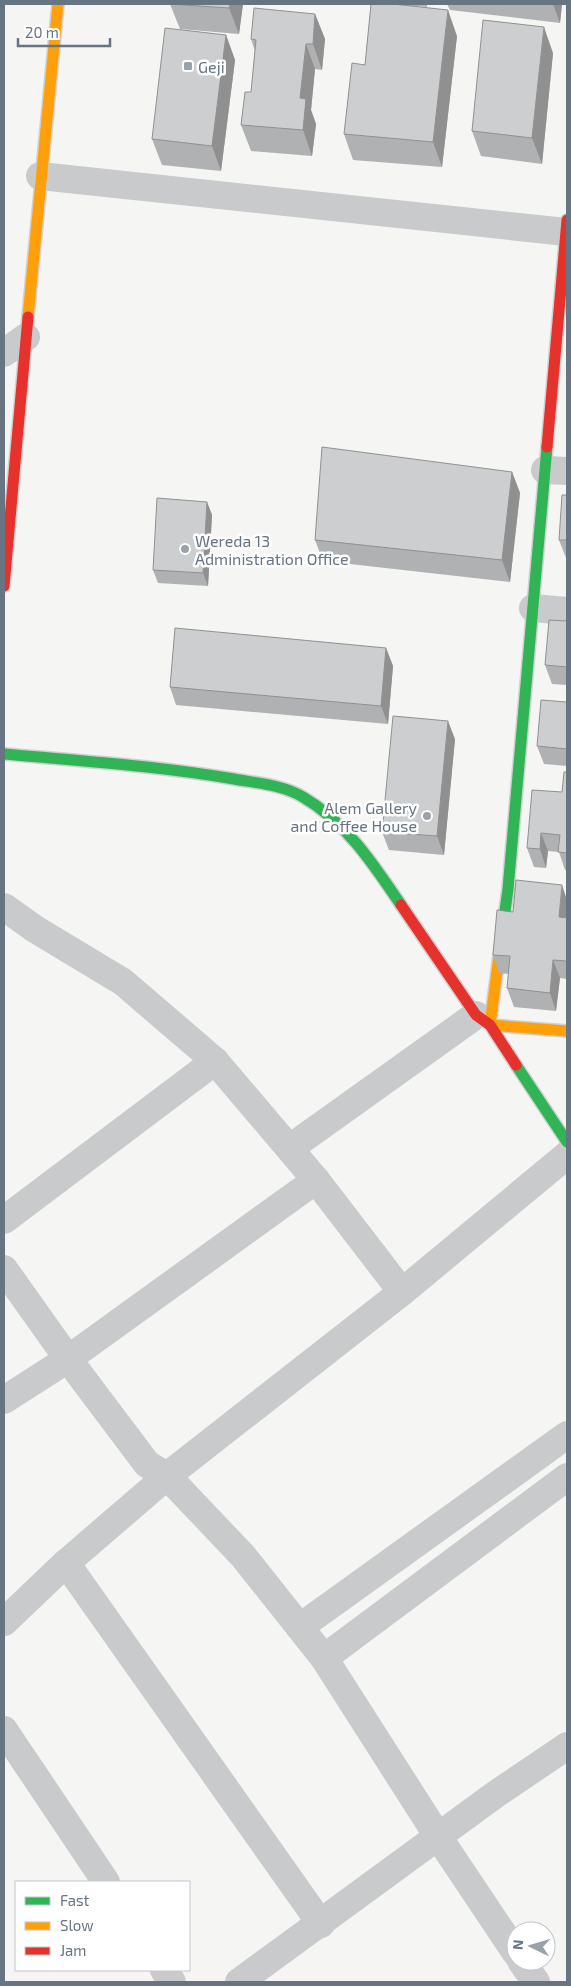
<svg xmlns="http://www.w3.org/2000/svg" width="571" height="1986" viewBox="0 0 571 1986" font-family="'Exo 2',sans-serif">
  <rect width="100%" height="100%" fill="#f5f5f4"/>
  <g fill="none" stroke-linecap="round" stroke-linejoin="round">
    <defs>
      <g id="fast">
        <path d="M4,754C81,761 158,766 234,779C257,783 283,785 303,797C346,822 374,865 401,905"/>
        <polyline points="502,933 508,889 547,447"/>
        <polyline points="516,1065 567,1142"/>
      </g>
      <g id="slow">
        <polyline points="28,317 58,4"/>
        <polyline points="502,933 490,1025 567,1031"/>
      </g>
      <g id="jam">
        <polyline points="547,447 567,220"/>
        <polyline points="4,586 28,317"/>
        <polyline points="401,905 476,1015 490,1025 516,1065"/>
      </g>
    </defs>
    <use href="#fast" stroke="#d1d1d2" stroke-width="14"/>
    <use href="#slow" stroke="#d1d1d2" stroke-width="14"/>
    <use href="#jam" stroke="#d1d1d2" stroke-width="14"/>
    <g stroke="#c9cacb" stroke-width="28">
      <polyline points="40,176 566,232"/>
      <polyline points="4,353 26,337"/>
      <polyline points="545,470 567,471"/>
      <polyline points="533,608 567,611"/>
      <polyline points="4,907 35,929 123,982 215,1061 316,1180 402,1292"/>
      <polyline points="290,1148 476,1015"/>
      <polyline points="4,1220 215,1061"/>
      <polyline points="4,1269 68,1359 147,1464 167,1476 243,1556 324,1658 439,1838 516,1953"/>
      <polyline points="4,1400 68,1359 316,1180"/>
      <polyline points="66,1563 321,1924"/>
      <polyline points="4,1622 66,1563 167,1476 402,1292 567,1155"/>
      <polyline points="300,1627 567,1435"/>
      <polyline points="324,1658 567,1477"/>
      <polyline points="4,1730 106,1882"/>
      <polyline points="521,1961 536,1982"/>
      <polyline points="164,1970 172,1982"/>
      <polyline points="239,1982 496,1794 567,1746"/>
    </g>
    <use href="#fast" stroke="#30b455" stroke-width="11"/>
    <use href="#slow" stroke="#ff9f0a" stroke-width="11"/>
    <use href="#jam" stroke="#e5322d" stroke-width="11"/>
  </g>
  <g fill="#b0b1b2">
    <polygon points="170,4 243,4 239,34 180,29"/>
    <polygon points="371,4 427,4 427,7 416,6 457,36 442,167 353,160 344,134 365,65"/>
    <polygon points="447,4 562,4 560,23 450,10"/>
    <polygon points="315,14 325,39 322,70 315,69 311,110 316,124 312,156 251,151 241,125 251,92 255,51 251,39"/>
    <polygon points="226,35 235,60 221,171 162,165 152,139"/>
    <polygon points="553,53 542,164 481,156 472,131"/>
    <polygon points="512,472 520,493 510,582 323,561 315,540"/>
    <polygon points="567,495 567,558 566,558 559,540"/>
    <polygon points="207,502 212,515 208,586 158,583 153,570"/>
    <polygon points="567,621 567,685 552,684 545,665"/>
    <polygon points="386,648 393,666 388,724 176,705 170,687"/>
    <polygon points="567,702 567,766 544,764 537,746"/>
    <polygon points="455,739 444,855 389,850 382,832"/>
    <polygon points="567,772 567,870 565,870 559,852 548,851 546,868 534,867 527,848 562,792"/>
    <polygon points="567,900 567,979 560,978 556,1011 514,1007 507,988 509,974 499,973 493,955"/>
  </g>
  <g fill="#909091">
    <polygon points="230,4 243,4 239,34 229,8"/>
    <polygon points="553,4 562,4 560,23"/>
    <polygon points="448,10 457,36 442,167 433,142"/>
    <polygon points="315,14 325,39 322,70 313,44"/>
    <polygon points="544,27 553,53 542,164 532,138"/>
    <polygon points="226,35 235,60 221,171 212,146"/>
    <polygon points="306,44 315,69 311,110 316,124 312,156 303,130 300,98"/>
    <polygon points="512,472 520,493 510,582 502,560"/>
    <polygon points="207,502 212,515 208,586 203,573"/>
    <polygon points="386,648 393,666 388,724 381,706"/>
    <polygon points="448,721 455,739 444,855 437,836"/>
    <polygon points="541,833 548,851 546,868 540,849"/>
    <polygon points="562,885 567,900 567,917 566,936 559,917"/>
    <polygon points="553,960 560,978 556,1011 550,993"/>
  </g>
  <g fill="#cdcecf" stroke="#909091">
    <polygon points="170,4 230,4 229,8"/>
    <polygon points="371,4 393,4 448,10 433,142 344,134 352,63 365,65"/>
    <polygon points="254,8 315,14 313,44 306,44 300,98 306,99 303,130 241,125 245,92 251,92 256,40 251,39"/>
    <polygon points="483,20 544,27 532,138 472,131"/>
    <polygon points="165,28 226,35 212,146 152,139"/>
    <polygon points="322,447 512,472 502,560 315,540"/>
    <polygon points="562,495 567,495 567,540 559,540"/>
    <polygon points="157,498 207,502 203,573 153,570"/>
    <polygon points="549,620 567,621 567,667 545,665"/>
    <polygon points="175,628 386,648 381,706 170,687"/>
    <polygon points="541,700 567,702 567,749 537,746"/>
    <polygon points="393,716 448,721 437,836 382,832"/>
    <polygon points="564,772 567,772 567,853 558,852 560,835 541,833 540,849 527,848 532,790 562,792"/>
    <polygon points="516,880 562,885 559,917 567,918 567,961 553,960 550,993 507,988 510,956 493,955 497,910 513,912"/>
  </g>
  <g fill="#99a1aa" stroke="#fff" stroke-width="2">
    <rect x="183" y="61" width="10" height="10" rx="2.5"/>
    <circle cx="185" cy="549" r="5"/>
    <circle cx="427" cy="816" r="5"/>
  </g>
  <g text-anchor="middle" dominant-baseline="central" stroke-width="5" stroke-linejoin="round" paint-order="stroke">
    <g font-size="16" fill="#677482" stroke="#fff" text-anchor="start">
      <text x="198" y="66">Geji</text>
      <text x="195" y="540">Wereda 13<tspan x="195" dy="18">Administration Office</tspan></text>
      <text x="417" y="807" text-anchor="end">Alem Gallery<tspan x="417" dy="18">and Coffee House</tspan></text>
    </g>
  </g>
  <rect width="571" height="1986" fill="none" stroke="#677482" stroke-width="10"/>
  <rect x="15" y="1881" width="175" height="90" fill="#ffffff" stroke="#c2c7cd"/>
  <rect x="25" y="1897" width="25" height="8" fill="#30b455" stroke="#c2c7cd"/>
  <text x="60" y="1906" font-size="15" fill="#677482">Fast</text>
  <rect x="25" y="1922" width="25" height="8" fill="#ff9f0a" stroke="#c2c7cd"/>
  <text x="60" y="1931" font-size="15" fill="#677482">Slow</text>
  <rect x="25" y="1947" width="25" height="8" fill="#e5322d" stroke="#c2c7cd"/>
  <text x="60" y="1956" font-size="15" fill="#677482">Jam</text>
  <g transform="translate(531 1946) rotate(275)"><circle r="24" fill="#ffffff" stroke="#c2c7cd"/>
  <path d="M0-4L9 19L0 12L-9 19Z" fill="#99a1aa"/>
  <text y="-8" font-size="14" font-weight="bold" text-anchor="middle" fill="#677482">N</text>
  </g>
  <path d="M18 38v8h92v-8" fill="none" stroke="#677482" stroke-width="2.5"/>
  <text x="25" y="38" font-size="15" fill="#677482" stroke="#ffffff" stroke-width="4" paint-order="stroke">20 m</text>
</svg>
